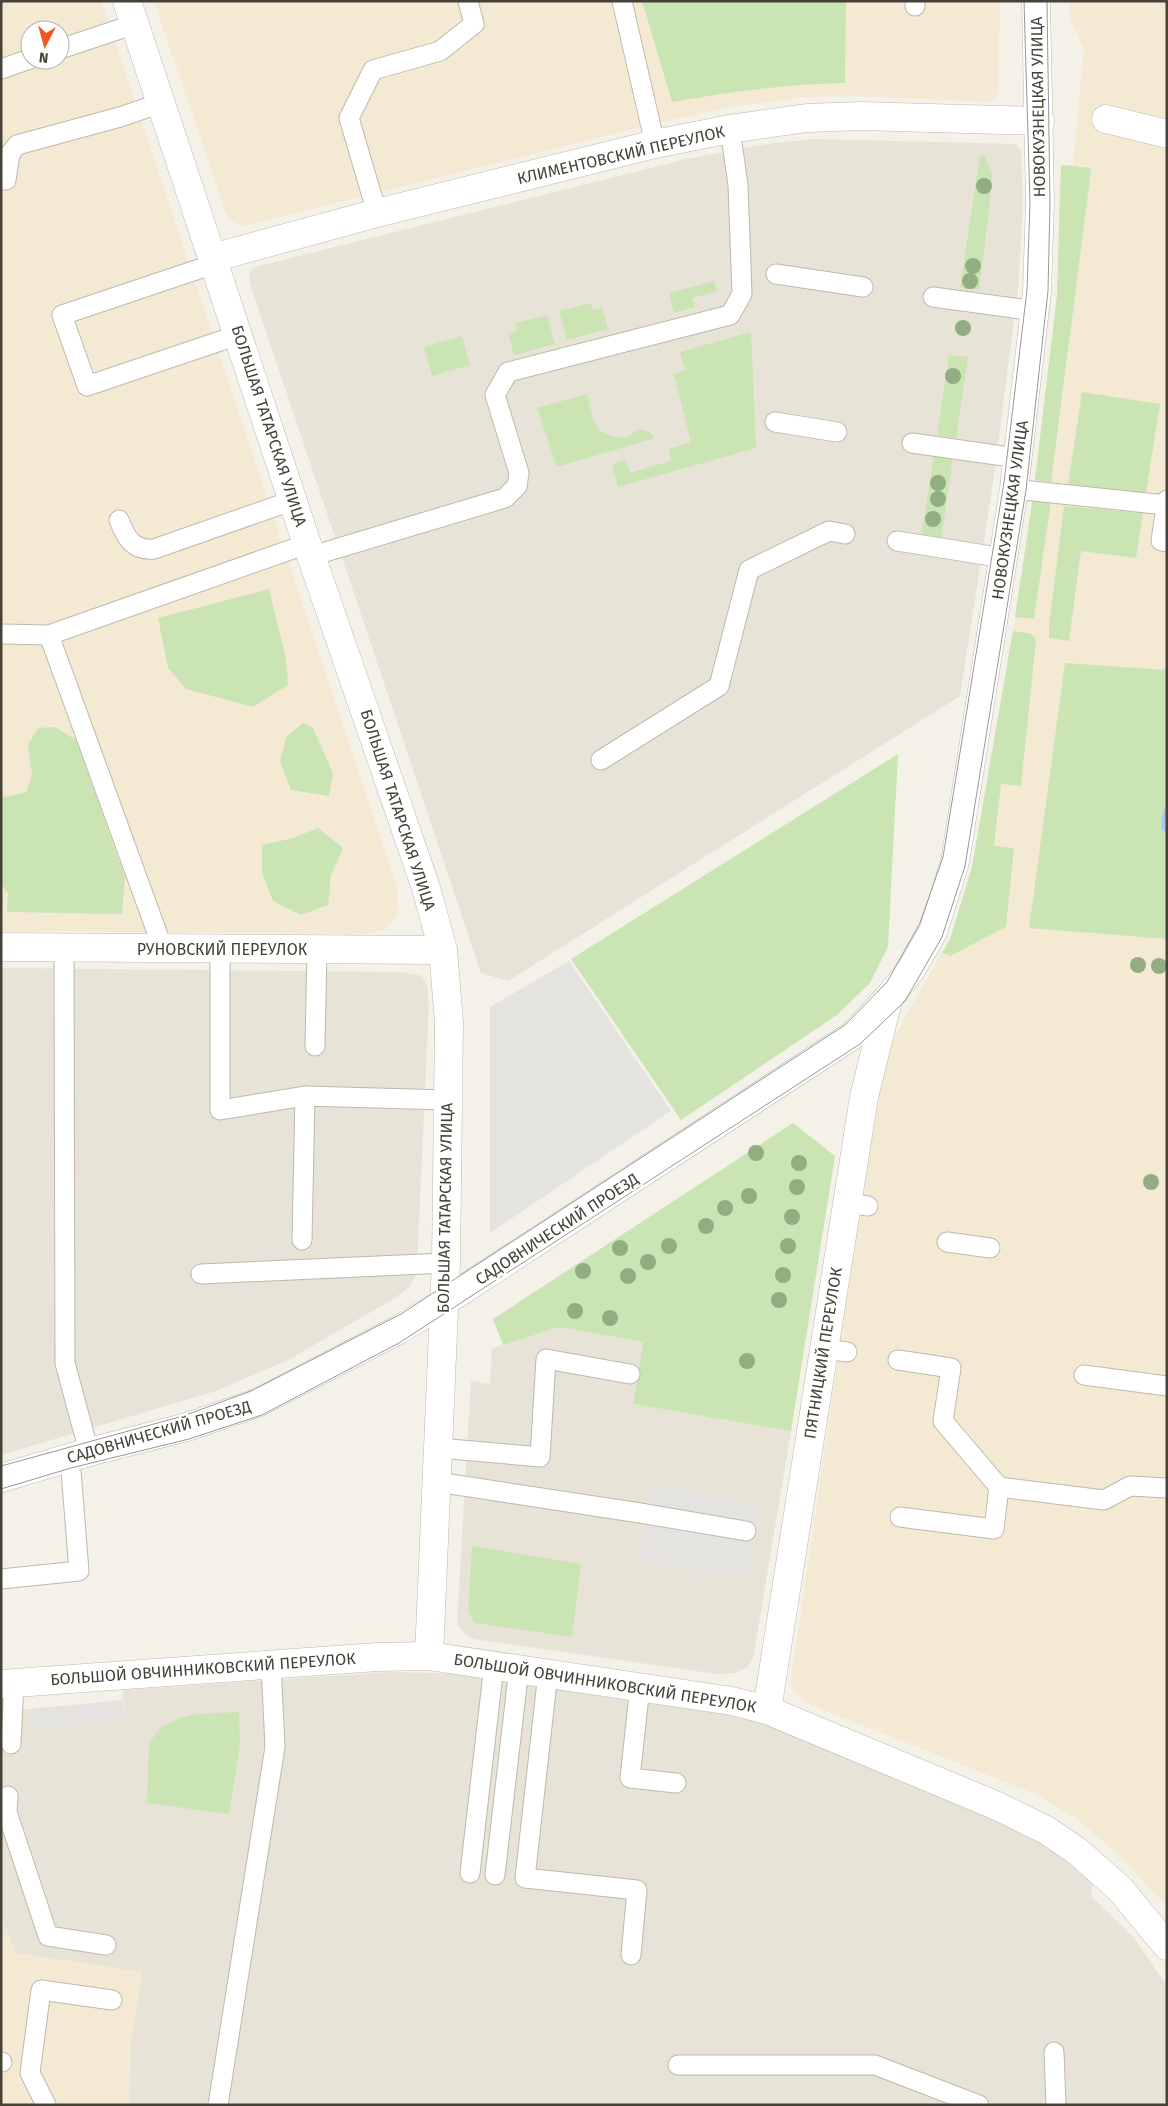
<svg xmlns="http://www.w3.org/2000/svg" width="1168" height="2106" viewBox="0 0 1168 2106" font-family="'Fira Sans',sans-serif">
  <rect width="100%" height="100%" fill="#f3f1e8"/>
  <g fill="#e7e3d6">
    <polygon points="814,139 1016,144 1021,151 1023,204 1018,290 993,482 960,696 508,981 481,973 250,283 249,274 252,269 259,266 687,159 767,144"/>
    <polygon points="1,968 401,972 422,976 427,985 429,1003 417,1267 414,1279 409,1287 395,1298 288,1360 216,1391 1,1455"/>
    <polygon points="559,1327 643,1342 633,1404 791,1431 753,1659 746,1668 735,1673 717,1674 474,1639 467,1636 457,1625 471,1381 490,1384 492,1348"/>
    <polygon points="389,1672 470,1674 745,1715 1041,1837 1093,1880 1091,1896 1134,1938 1167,1986 1167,2105 129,2105 131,2041 142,1972 16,1953 1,1917 1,1719 20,1710 29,1709 31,1729 125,1720 123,1690"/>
  </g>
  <g fill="#f4ead4" fill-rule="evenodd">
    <path d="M1,1H101L397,886L398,911L392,922L385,929L368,934L1,931ZM30,30H60V60H30Z"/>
    <polygon points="154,1 1000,1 998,93 992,101 987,102 856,96 805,97 725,108 640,127 243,226 231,221 225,212"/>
    <polygon points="1069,1 1167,1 1167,1907 1123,1859 1077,1819 1036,1794 811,1705 799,1698 792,1688 791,1679 881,1064 912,1005 950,939 972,867 1013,631 1035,480 1057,295 1060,167 1061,165 1073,165 1080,91 1084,49 1070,19"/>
    <polygon points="1,1917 16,1953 142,1972 131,2041 129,2105 1,2105"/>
  </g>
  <g fill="#cae5b3">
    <path d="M642,1H846L845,83C787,84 730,92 672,102Z"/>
    <polygon points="980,155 985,155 992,175 989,210 979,290 960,288"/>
    <polygon points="1061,165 1090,168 1091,171 1051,482 1035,480 1057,295"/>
    <polygon points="714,281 717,291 692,298 695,307 674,313 669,293"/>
    <polygon points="591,303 593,310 602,307 608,329 567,340 559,311"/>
    <polygon points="547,315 555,344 514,355 508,333 517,331 515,323"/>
    <polygon points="751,332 756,448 618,487 612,464 626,460 630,473 671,461 669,449 691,442 674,374 685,370 680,352"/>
    <polygon points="462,336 470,365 432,376 424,347"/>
    <polygon points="949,355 968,357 956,438 937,435"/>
    <polygon points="1082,392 1160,404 1146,493 1068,485"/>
    <path d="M587,394C595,424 592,436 627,438L638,429L649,432L655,438L557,467L537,408Z"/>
    <polygon points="934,456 953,458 941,539 921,536"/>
    <polygon points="1033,498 1051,501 1034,619 1015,617"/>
    <polygon points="1064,506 1143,513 1136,558 1081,551 1069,641 1049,638 1049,626"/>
    <polygon points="269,589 286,658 288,685 253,707 186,689 168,668 158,618"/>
    <polygon points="1013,631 1032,634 1036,641 1021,786 1001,784 994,846 1014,848 1006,927 950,956 942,953 950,939 972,867"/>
    <polygon points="1065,663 1167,670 1167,939 1029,928"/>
    <polygon points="303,723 313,728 333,773 329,796 291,790 280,761 286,737"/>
    <polygon points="55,727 76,740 125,877 122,914 7,912 8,894 1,883 1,798 26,792 32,775 28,745 38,728"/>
    <polygon points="898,754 888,947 870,983 837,1015 681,1120 571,959"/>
    <polygon points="318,828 343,848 331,875 328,905 301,915 273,901 262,873 262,845 293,838"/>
    <polygon points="793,1123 835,1156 791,1431 633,1404 643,1342 559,1327 503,1345 493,1319"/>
    <polygon points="472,1546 581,1564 572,1637 475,1623 468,1612"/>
    <polygon points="239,1712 240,1745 229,1814 147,1803 149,1743 161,1727 180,1718 197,1714"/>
  </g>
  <g fill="#e5e3e0">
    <polygon points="569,961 671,1111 490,1233 490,1007"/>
    <polygon points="651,1484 759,1504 747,1578 639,1561"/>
    <polygon points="123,1700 125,1720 31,1729 29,1709"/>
  </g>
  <polygon fill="#a7c9ed" points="1167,807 1167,834 1161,828 1163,810"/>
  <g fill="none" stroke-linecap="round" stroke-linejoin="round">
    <defs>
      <g id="lane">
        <polyline points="622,1 655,144"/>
        <polyline points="915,6 915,1"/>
        <polyline points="60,49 135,24"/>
        <polyline points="1,69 30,59"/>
        <polyline points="6,180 10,154 17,145 120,117 161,103"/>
        <polyline points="377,213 349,118 373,70 440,51 474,24 468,1"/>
        <polyline points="214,264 62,315 87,386 238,335"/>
        <polyline points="776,274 863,287"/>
        <polyline points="933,297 1035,311"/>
        <polyline points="775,422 837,432"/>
        <polyline points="912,443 1018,458"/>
        <polyline points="1014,489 1166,505"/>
        <polyline points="1167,500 1161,541 1167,542"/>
        <path d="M119,520C126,538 133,551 154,549L294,500"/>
        <polyline points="897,541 1004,558"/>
        <polyline points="312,556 505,498 517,486 519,473 495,395 508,372 730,315 742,294 738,185 730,129"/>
        <polyline points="1,634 49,635 307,544"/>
        <polyline points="49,635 163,949"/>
        <polyline points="601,760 719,686 749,570 829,531 845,534"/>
        <polyline points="64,948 65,1363 89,1452"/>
        <polyline points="220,949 220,1110 305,1096"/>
        <polyline points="315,1046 317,949"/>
        <polyline points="847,1203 868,1206"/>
        <polyline points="302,1240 305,1096 447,1100"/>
        <polyline points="947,1242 990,1248"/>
        <polyline points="201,1274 446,1263"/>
        <polyline points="824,1349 847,1352"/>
        <polyline points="898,1360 951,1368 943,1421 999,1487 1104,1500 1130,1486 1167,1488"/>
        <polyline points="1084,1375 1167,1386"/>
        <polyline points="439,1448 540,1457 546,1359 630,1374"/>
        <polyline points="437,1482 640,1513 746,1531"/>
        <polyline points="900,1517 994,1529 999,1487"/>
        <polyline points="1,1579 79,1571 70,1458"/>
        <polyline points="548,1673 525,1878 637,1890 631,1955"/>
        <polyline points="640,1686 630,1778 676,1783"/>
        <polyline points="11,1744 14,1682"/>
        <polyline points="8,1796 7,1812 48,1936 106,1945"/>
        <polyline points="470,1873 494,1665"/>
        <polyline points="495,1875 519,1668"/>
        <polyline points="1054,2052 1056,2105"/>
        <polyline points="1,2062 2,2062"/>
        <polyline points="678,2065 875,2065 979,2105"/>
        <polyline points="46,2105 30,2073 41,1990 112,2000"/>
        <polyline points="218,2105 275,1747 271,1664"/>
      </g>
      <g id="street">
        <polyline points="127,1 307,544 426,888 443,950 449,1022 446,1263 429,1656"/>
        <polyline points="1106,119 1167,134"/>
        <polyline points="212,258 377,213 655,144 730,129 807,118 860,116 1040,121"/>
        <polyline points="1,947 443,950"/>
        <polyline points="1,1478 89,1452 187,1427 257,1403 400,1329 444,1302 853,1035 888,998 911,970 933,932 955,862 1014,489 1037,291 1040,203 1036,1"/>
        <polyline points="1,1684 377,1657 429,1656 732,1701 767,1710 995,1805 1046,1830 1077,1851 1120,1889 1167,1946"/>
        <polyline points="767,1710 864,1097 888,1000"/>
      </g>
    </defs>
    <use href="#lane" stroke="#beb9ab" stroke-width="21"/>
    <use href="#street" stroke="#beb9ab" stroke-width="29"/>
    <use href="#lane" stroke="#fff" stroke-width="19"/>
    <use href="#street" stroke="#fff" stroke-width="28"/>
    <g stroke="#979797" stroke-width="1">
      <polyline points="1,1466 183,1416 251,1391 401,1314 845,1025 887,982 920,923 943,857 1004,482 1027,290 1030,203 1024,1"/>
      <polyline points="1,1489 71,1468 189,1439 262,1415 399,1343 860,1044 905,1001 942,937 965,866 1026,490 1048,291 1050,204 1047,1"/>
    </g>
  </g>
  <g fill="#91ad81">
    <circle cx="984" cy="186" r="8"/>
    <circle cx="973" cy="266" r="8"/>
    <circle cx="970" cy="281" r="8"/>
    <circle cx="963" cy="328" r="8"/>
    <circle cx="953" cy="376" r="8"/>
    <circle cx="938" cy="483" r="8"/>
    <circle cx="938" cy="499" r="8"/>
    <circle cx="933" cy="519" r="8"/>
    <circle cx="1138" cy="965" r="8"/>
    <circle cx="1159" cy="966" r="8"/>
    <circle cx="756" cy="1153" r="8"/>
    <circle cx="799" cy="1163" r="8"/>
    <circle cx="1151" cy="1182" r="8"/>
    <circle cx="797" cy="1187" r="8"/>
    <circle cx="749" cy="1196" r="8"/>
    <circle cx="725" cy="1208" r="8"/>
    <circle cx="792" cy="1217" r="8"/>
    <circle cx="706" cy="1226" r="8"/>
    <circle cx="669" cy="1246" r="8"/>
    <circle cx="788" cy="1246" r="8"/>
    <circle cx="620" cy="1248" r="8"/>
    <circle cx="648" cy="1262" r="8"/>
    <circle cx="583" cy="1271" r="8"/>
    <circle cx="783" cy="1275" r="8"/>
    <circle cx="628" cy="1276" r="8"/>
    <circle cx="779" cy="1300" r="8"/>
    <circle cx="575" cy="1311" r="8"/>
    <circle cx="610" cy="1318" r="8"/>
    <circle cx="747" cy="1361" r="8"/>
  </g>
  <g text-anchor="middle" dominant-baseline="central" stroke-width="4.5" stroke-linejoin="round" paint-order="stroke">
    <g font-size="16" fill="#464237" stroke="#fff">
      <text transform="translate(1038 107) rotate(-91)">НОВОКУЗНЕЦКАЯ УЛИЦА</text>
      <text transform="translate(621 155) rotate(-13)">КЛИМЕНТОВСКИЙ ПЕРЕУЛОК</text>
      <text transform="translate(269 426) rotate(72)">БОЛЬШАЯ ТАТАРСКАЯ УЛИЦА</text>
      <text transform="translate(1010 510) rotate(-82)">НОВОКУЗНЕЦКАЯ УЛИЦА</text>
      <text transform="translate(398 810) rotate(72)">БОЛЬШАЯ ТАТАРСКАЯ УЛИЦА</text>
      <text x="222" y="949">РУНОВСКИЙ ПЕРЕУЛОК</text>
      <text transform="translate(445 1208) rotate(-89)">БОЛЬШАЯ ТАТАРСКАЯ УЛИЦА</text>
      <text transform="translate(557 1229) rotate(-33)">САДОВНИЧЕСКИЙ ПРОЕЗД</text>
      <text transform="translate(823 1353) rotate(-81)">ПЯТНИЦКИЙ ПЕРЕУЛОК</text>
      <text transform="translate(159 1432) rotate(-16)">САДОВНИЧЕСКИЙ ПРОЕЗД</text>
      <text transform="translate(203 1669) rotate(-4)">БОЛЬШОЙ ОВЧИННИКОВСКИЙ ПЕРЕУЛОК</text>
      <text transform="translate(605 1683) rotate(9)">БОЛЬШОЙ ОВЧИННИКОВСКИЙ ПЕРЕУЛОК</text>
    </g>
  </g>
  <rect width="1168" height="2106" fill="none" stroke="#464237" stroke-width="5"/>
  <g transform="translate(45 45) rotate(186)"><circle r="24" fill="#ffffff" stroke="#b5b3af"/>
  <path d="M0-4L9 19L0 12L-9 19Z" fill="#ef5623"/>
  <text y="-8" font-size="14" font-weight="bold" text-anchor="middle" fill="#464237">N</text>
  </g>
</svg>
